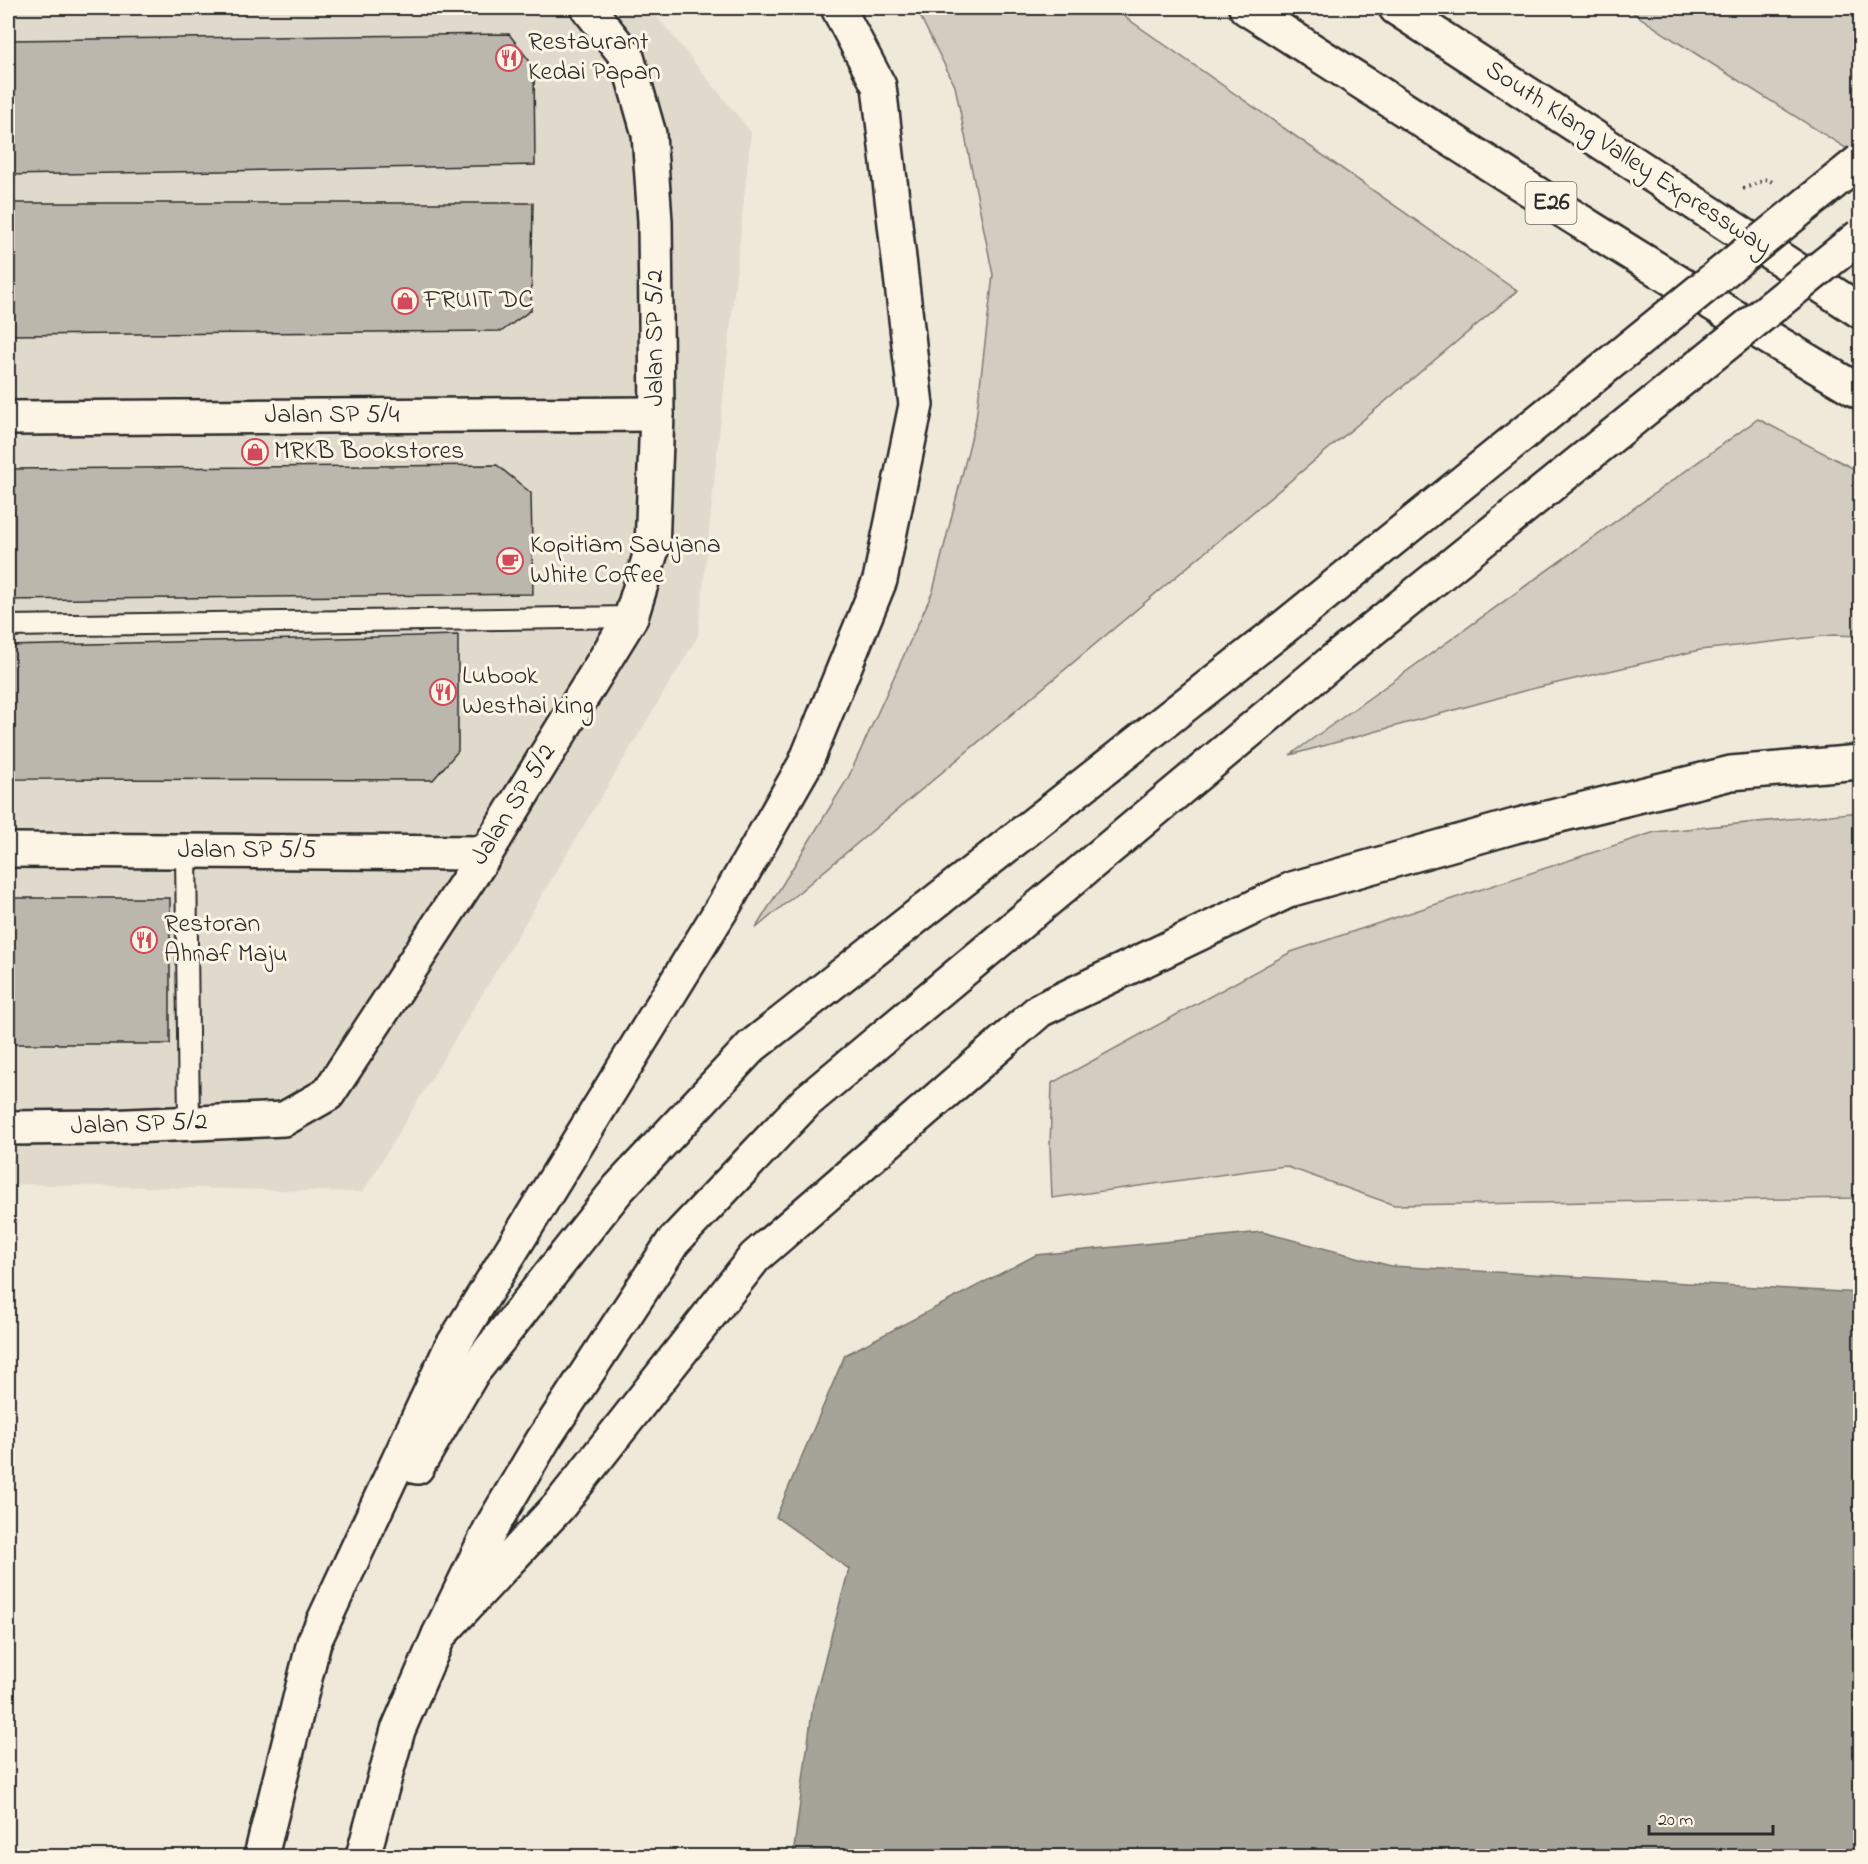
<svg xmlns="http://www.w3.org/2000/svg" width="1868" height="1864" viewBox="0 0 1868 1864" font-family="'Indie Flower',sans-serif">
  <rect width="100%" height="100%" fill="#efe9da"/>
  <filter id="ink" filterUnits="userSpaceOnUse"><feTurbulence type="fractalNoise" baseFrequency=".0167" numOctaves="2"/><feDisplacementMap in="SourceGraphic" scale="12" xChannelSelector="R" yChannelSelector="G"/><feConvolveMatrix kernelMatrix="1 2 1 2 8 2 1 2 1" color-interpolation-filters="sRGB"/></filter>
  <g filter="url(#ink)">
    <polygon fill="#e0dacc" points="8,8 650,8 751,132 698,636 363,1192 8,1184"/>
    <g fill="#d2cdc0" stroke="#7e7c76" stroke-width="1.5">
      <polygon points="916,8 1112,8 1517,291 755,929 848,778 933,591 976,419 993,275 955,86"/>
      <polygon points="1626,8 1860,8 1860,157 1674,40"/>
      <polygon points="1758,419 1860,472 1860,636 1833,635 1700,650 1527,690 1290,755"/>
      <polygon points="1860,812 1860,1198 1394,1205 1285,1166 1052,1198 1050,1147 1052,1083 1291,952 1655,832"/>
    </g>
    <polygon fill="#a6a399" stroke="#75736d" stroke-width="1.5" points="1262,1232 1391,1266 1860,1293 1860,1856 793,1856 813,1704 849,1569 776,1517 845,1355 1036,1255"/>
    <g fill="#bcb7ac" stroke="#2b2b2b" stroke-width="1.5">
      <polygon points="509,34 534,67 535,165 8,175 8,40"/>
      <polygon points="8,203 533,203 531,310 502,331 8,335"/>
      <polygon points="497,465 531,493 533,594 8,600 8,469"/>
      <polygon points="458,635 458,751 433,780 8,779 8,646"/>
      <rect x="8" y="898" width="162" height="146"/>
    </g>
    <g fill="none" stroke-linecap="round" stroke-linejoin="round">
      <defs>
        <g id="service">
          <polyline points="8,626 631,617"/>
          <polyline points="186,851 189,1124"/>
        </g>
        <g id="minor">
          <polyline points="8,418 657,414"/>
          <polyline points="8,850 486,853"/>
          <polyline points="8,1128 107,1127 284,1119 328,1094 486,853 631,617 652,549 657,414 655,221 649,134 627,57 588,8"/>
        </g>
        <g id="motorway">
          <path d="M1246,8C1449,138 1652,270 1860,392"/>
          <polyline points="1396,8 1860,311"/>
          <polyline points="417,1467 472,1373 618,1189 751,1047 1283,628"/>
          <polyline points="439,1635 559,1506 755,1257 1040,1010 1292,889 1515,826 1731,773 1860,762"/>
          <polyline points="261,1856 314,1642 450,1350 726,902 805,764 880,580 916,405 879,86 838,8"/>
          <polyline points="363,1856 398,1730 439,1635 491,1528 543,1440 673,1242 807,1101 1333,661"/>
        </g>
      </defs>
      <use href="#service" stroke="#2b2b2b" stroke-width="24"/>
      <use href="#minor" stroke="#2b2b2b" stroke-width="38"/>
      <use href="#motorway" stroke="#2b2b2b" stroke-width="38"/>
      <polyline stroke="#2b2b2b" stroke-width="4" stroke-dasharray="1.5 4.5" stroke-linecap="butt" points="1743,189 1767,179 1772,182"/>
      <use href="#service" stroke="#fcf5e5" stroke-width="20"/>
      <use href="#minor" stroke="#fcf5e5" stroke-width="33"/>
      <use href="#motorway" stroke="#fcf5e5" stroke-width="33"/>
      <defs>
        <g id="motorway-bridge">
          <polyline points="1283,628 1860,161"/>
          <polyline points="1333,661 1860,236"/>
        </g>
      </defs>
      <use href="#motorway-bridge" stroke="#2b2b2b" stroke-width="38" stroke-linecap="butt"/>
      <use href="#motorway-bridge" stroke="#fcf5e5" stroke-width="33"/>
    </g>
  </g>
  <defs>
    <symbol id="restaurant-ring" viewBox="-11 -11 22 22"><circle r="9.5" fill="#fcf5e5" stroke="#d1495b" stroke-width="1.5"/><path d="M-5-6h1v4h1v-4h1v4h1v-4h1v5L-1.5 .5V6h-2V.5L-5-1ZM5-6V6H3V1.5H1.5Q1.5-4 5-6Z" fill="#d1495b"/></symbol>
    <symbol id="shop-ring" viewBox="-11 -11 22 22"><circle r="9.5" fill="#fcf5e5" stroke="#d1495b" stroke-width="1.5"/><path d="M-5-2.5h2.3a2.7 3.5 0 0 1 5.4 0H5L5.5 6h-11ZM-1.5-2.5h3a1.5 2.3 0 0 0-3 0Z" fill="#d1495b"/></symbol>
    <symbol id="cafe-ring" viewBox="-11 -11 22 22"><circle r="9.5" fill="#fcf5e5" stroke="#d1495b" stroke-width="1.5"/><path d="M-5.5-4.5H6V0H3Q3 3.5 0 3.5H-2.5Q-5.5 3.5-5.5 0ZM3-3.2v2h1.7v-2ZM-6 4.5H4V6H-6Z" fill="#d1495b"/></symbol>
  </defs>
  <g fill-rule="evenodd">
    <use href="#restaurant-ring" x="494" y="43" width="30" height="30"/>
    <use href="#shop-ring" x="390" y="286" width="30" height="30"/>
    <use href="#shop-ring" x="240" y="437" width="30" height="30"/>
    <use href="#cafe-ring" x="495" y="546" width="30" height="30"/>
    <use href="#restaurant-ring" x="428" y="677" width="30" height="30"/>
    <use href="#restaurant-ring" x="129" y="925" width="30" height="30"/>
  </g>
  <g text-anchor="middle" dominant-baseline="central" stroke-width="6" stroke-linejoin="round" paint-order="stroke">
    <rect fill="#fcf5e5" stroke="#6a6863" stroke-width="1.5" x="1525.5" y="182" width="51" height="42" rx="4.5"/>
    <g font-size="24" font-weight="bold" fill="#2b2b2b">
      <text x="1551" y="203">E26</text>
    </g>
    <g font-size="26" fill="#2b2b2b" stroke="#fcf5e5" text-anchor="start">
      <text x="528" y="43">Restaurant<tspan x="528" dy="30">Kedai Papan</tspan></text>
      <text x="424" y="301">FRUIT DC</text>
      <text x="274" y="452">MRKB Bookstores</text>
      <text x="530" y="546">Kopitiam Saujana<tspan x="530" dy="30">White Coffee</tspan></text>
      <text x="462" y="677">Lubook<tspan x="462" dy="30">Westhai king</tspan></text>
      <text x="164" y="925">Restoran<tspan x="164" dy="30">Ahnaf Maju</tspan></text>
    </g>
    <g font-size="26" fill="#2b2b2b" stroke="#fcf5e5">
      <text transform="translate(1628 159) rotate(33)">South Klang Valley Expressway</text>
      <text transform="translate(656 338) rotate(-90)">Jalan SP 5/2</text>
      <text x="332" y="416">Jalan SP 5/4</text>
      <text transform="translate(514 805) rotate(-58)">Jalan SP 5/2</text>
      <text x="247" y="851">Jalan SP 5/5</text>
      <text transform="translate(139 1125) rotate(-2)">Jalan SP 5/2</text>
    </g>
  </g>
  <rect width="1868" height="1864" fill="none" stroke="#fcf5e5" stroke-width="30"/>
  <rect x="15" y="15" width="1838" height="1834" fill="none" stroke="#2b2b2b" stroke-width="2" filter="url(#ink)"/>
  <path d="M1649 1825v9h124v-9" fill="none" stroke="#2b2b2b" stroke-width="3"/>
  <text x="1658" y="1825" font-size="18" fill="#2b2b2b" stroke="#fcf5e5" stroke-width="4.5" paint-order="stroke">20 m</text>
</svg>
